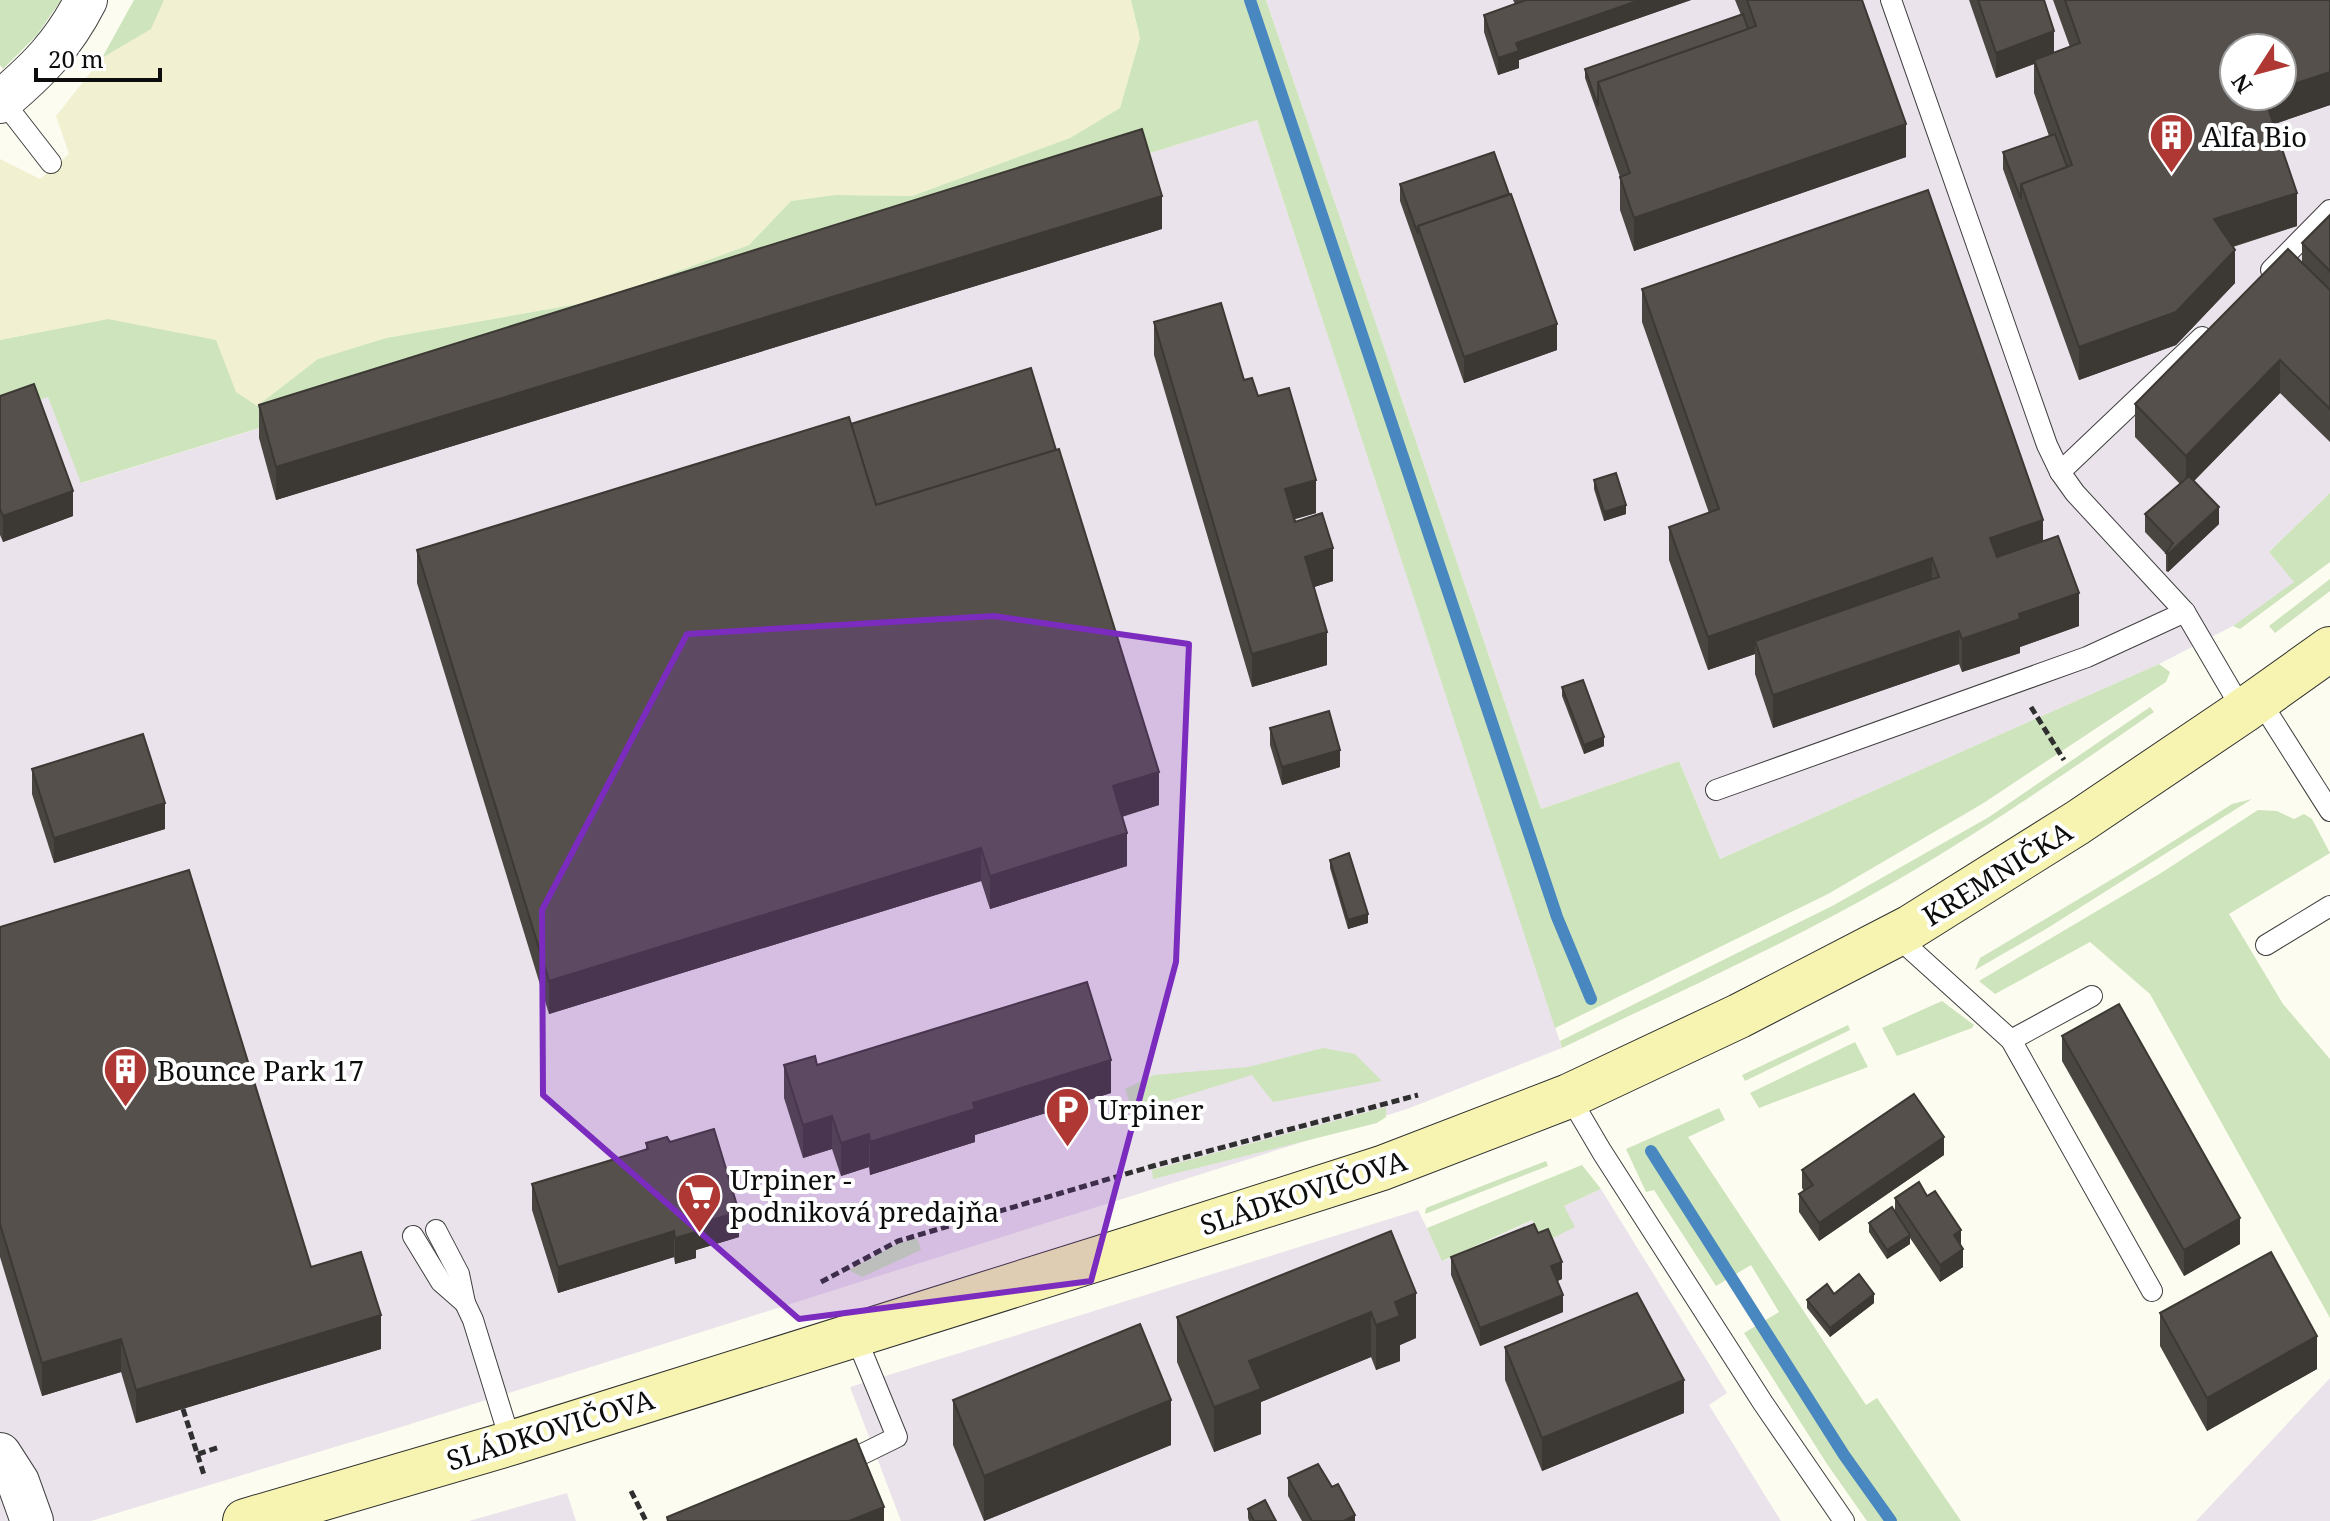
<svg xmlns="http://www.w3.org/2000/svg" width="2330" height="1521" viewBox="0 0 2330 1521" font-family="'Noto Serif',serif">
  <rect width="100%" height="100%" fill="#fdfcf0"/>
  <g fill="#ebe3eb" fill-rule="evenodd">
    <path d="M1266,0H2330V493L2269,552L2295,582L2233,626L2159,664L1720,859L1679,761L1541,809ZM2234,48H2282V96H2234Z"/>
    <polygon points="1257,120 1562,1048 1407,1109 401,1427 91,1521 0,1521 0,414 48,396 82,483"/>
    <polygon points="1601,1189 1727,1393 1709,1405 1781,1521 901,1521 850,1387 1418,1210 1443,1261"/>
    <polygon points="2330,1378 2330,1521 2196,1521 2230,1485"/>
    <polygon points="567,1493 576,1521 469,1521"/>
  </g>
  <polygon fill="#f1f1d2" points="164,0 1131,0 1140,38 1120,108 1070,138 912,196 835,195 791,201 749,245 600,300 386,338 318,359 257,406 108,319 0,340 0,159 40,179 69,154 56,116 102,58 150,29"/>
  <g fill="#cee4bc">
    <polygon points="0,0 61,0 37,35 3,69 0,65"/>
    <polygon points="134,0 164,0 151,29 102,58"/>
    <polygon points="1131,0 1266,0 1541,809 1679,761 1720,859 2159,664 2170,672 2166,682 1982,804 1828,894 1555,1028 1257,120 81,483 48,397 0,414 0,340 108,319 216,340 236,392 257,406 318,359 386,338 600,300 749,245 791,201 835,195 912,196 1070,138 1120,108 1140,38"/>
    <polygon points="2330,493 2330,562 2240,629 2233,626 2294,582 2269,552"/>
    <polygon points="2330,579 2330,591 2275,633 2269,626"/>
    <path d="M2150,707L2154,712C2069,771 1984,830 1894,882C1787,944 1673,994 1562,1048L1560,1041L1834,905L1989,817Z"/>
    <polygon points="2252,799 2046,929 1975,970 1980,958 2134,866 2232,804"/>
    <polygon points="2258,810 2277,811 2294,819 2304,814 2312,819 2330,853 2229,914 2283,1004 2330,1059 2330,1318 2150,994 2090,942 1995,994 1979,981 2161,873"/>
    <polygon points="1942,1001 1974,1025 1972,1028 1897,1056 1882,1028"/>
    <polygon points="1848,1025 1850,1030 1745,1081 1742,1075"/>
    <polygon points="1855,1042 1868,1067 1759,1108 1750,1093"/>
    <polygon points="1323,1048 1355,1054 1382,1081 1273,1102 1252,1075 1133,1112 1125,1089 1154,1075 1248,1067"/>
    <polygon points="1386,1107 1386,1117 1377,1123 1153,1179 1152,1170"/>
    <polygon points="1719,1108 1725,1120 1688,1137 1866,1405 1877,1398 1961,1521 1867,1521 1827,1464 1744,1333 1779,1312 1751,1265 1716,1286 1654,1190 1646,1192 1626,1149"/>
    <polygon points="1546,1161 1548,1166 1425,1214 1426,1208"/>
    <polygon points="1582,1165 1601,1189 1564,1206 1575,1227 1545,1242 1532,1220 1442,1261 1427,1228"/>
    <polygon points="917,1238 921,1250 862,1277 849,1270 899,1243"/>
  </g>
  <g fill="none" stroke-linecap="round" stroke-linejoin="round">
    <g stroke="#4887bf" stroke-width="12">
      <polyline points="1250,0 1557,917 1591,999"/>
      <polyline points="1651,1151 1844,1455 1891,1521"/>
    </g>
    <defs>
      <g id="lane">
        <polyline points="1891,0 2047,445 2060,472 2075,493 2185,612 2243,711"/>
        <polyline points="2,100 51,163"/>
        <polyline points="2271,270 2330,210"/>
        <polyline points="2060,472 2202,337"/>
        <polyline points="2259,699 2330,811"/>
        <polyline points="1716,790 2087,657 2185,612"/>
        <polyline points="1895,935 2011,1040 2152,1291"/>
        <polyline points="2266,945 2330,906"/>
        <polyline points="2011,1040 2092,996"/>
        <polyline points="1569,1096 1602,1152 1763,1403 1844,1521"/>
        <polyline points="436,1230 459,1274 465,1303 473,1320 511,1443"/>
        <polyline points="413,1236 441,1282 465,1303"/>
        <polyline points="838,1466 897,1437 855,1335"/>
      </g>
      <g id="street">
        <path d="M0,102C38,70 63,45 86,0"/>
        <polyline points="0,1454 18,1482 32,1521"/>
      </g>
      <polyline id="secondary" points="245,1521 511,1443 1132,1248 1382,1168 1569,1096 1739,1016 1911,927 2077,823 2243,711 2330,649"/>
    </defs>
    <use href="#lane" stroke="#404040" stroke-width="22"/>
    <use href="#street" stroke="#404040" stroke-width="44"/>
    <use href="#secondary" stroke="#2f2f2f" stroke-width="46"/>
    <g stroke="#2f2f2f" stroke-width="5" stroke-dasharray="8 4" stroke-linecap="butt">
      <polyline points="2031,707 2064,760"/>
      <polyline points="821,1282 898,1241 1153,1166 1418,1095"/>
      <polyline points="183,1409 204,1475"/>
      <polyline points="198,1454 220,1447"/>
      <polyline points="631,1491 646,1521"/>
    </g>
    <use href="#lane" stroke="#fff" stroke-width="20"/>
    <use href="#street" stroke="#fff" stroke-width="42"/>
    <use href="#secondary" stroke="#f7f4b1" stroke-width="44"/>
  </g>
  <g fill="#494540">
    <polygon points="1513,0 1691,0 1519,60 1519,68 1498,75 1484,32 1484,15 1515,4"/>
    <polygon points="1735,0 1862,0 1906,157 1634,251 1620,210 1620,177 1585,78 1585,69 1741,15"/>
    <polygon points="1969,0 2044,0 2054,53 2070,47 2053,0 2330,0 2330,105 2274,124 2297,226 2233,247 2235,283 2176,345 2079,380 2003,169 2003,152 2049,136 2034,93 2034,64 1996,78"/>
    <polygon points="1400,184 1509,194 1557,350 1464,383 1400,201"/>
    <polygon points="2330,215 2330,442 2280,393 2194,481 2219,524 2168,572 2166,571 2166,554 2145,532 2145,514 2180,484 2135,437 2135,404 2302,263 2302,243"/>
    <polygon points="1162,229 276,500 259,438 259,405"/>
    <polygon points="1642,289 2043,541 2079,626 2020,647 2020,653 1962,672 1959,664 1773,728 1755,674 1755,654 1708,670 1669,560 1669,527 1709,513 1642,322"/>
    <polygon points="1154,322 1244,380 1258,396 1316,513 1295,519 1333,581 1314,587 1327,665 1252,687 1154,355"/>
    <polygon points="0,396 73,516 3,542 0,535"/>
    <polygon points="851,424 1159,805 1122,817 1127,866 990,909 981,881 549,1014 417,583 417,550"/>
    <polygon points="1594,480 1626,514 1604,521 1594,489"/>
    <polygon points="1562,687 1604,746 1584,754 1562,696"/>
    <polygon points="1270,728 1340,767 1282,785 1270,745"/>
    <polygon points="32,769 165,829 54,863 32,794"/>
    <polygon points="1330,860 1368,923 1348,929 1330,868"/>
    <polygon points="0,927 311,1267 381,1349 136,1423 121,1372 42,1396 0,1257"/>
    <polygon points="2062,1036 2240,1244 2184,1276 2062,1061"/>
    <polygon points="784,1065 817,1065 1111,1093 975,1135 975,1142 870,1175 869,1167 841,1176 832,1149 803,1158 784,1098"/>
    <polygon points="670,1142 739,1237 696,1250 696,1258 675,1264 674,1257 558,1293 532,1210 532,1184 646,1150 646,1143"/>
    <polygon points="1944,1155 1819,1241 1799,1212 1799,1194 1804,1191 1802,1188 1802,1170"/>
    <polygon points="1927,1196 1961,1246 1963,1267 1940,1282 1910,1238 1910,1244 1887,1259 1869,1232 1869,1223 1895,1212 1895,1198"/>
    <polygon points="1391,1231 1416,1338 1400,1345 1400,1361 1376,1370 1371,1357 1261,1402 1261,1434 1214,1452 1177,1362 1177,1317"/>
    <polygon points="1538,1233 1562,1279 1557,1281 1563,1312 1480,1346 1451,1275 1451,1257"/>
    <polygon points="1834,1294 1874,1303 1830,1337 1807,1308 1807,1300"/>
    <polygon points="2160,1313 2317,1369 2207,1431 2160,1346"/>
    <polygon points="1505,1347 1684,1413 1542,1471 1505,1380"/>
    <polygon points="953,1400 1171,1445 984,1521 953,1445"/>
    <polygon points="1288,1478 1332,1487 1355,1521 1302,1521 1288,1496"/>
    <polygon points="1248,1509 1276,1521 1249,1521 1248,1518"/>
  </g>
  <g fill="#3c3834">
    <polygon points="1640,0 1691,0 1519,60 1519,68 1498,75 1498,58 1516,43"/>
    <polygon points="2054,31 2054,57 2034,60 2034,64 1996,78 1996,53"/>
    <polygon points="2330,72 2330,105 2263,128 2263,96 2282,96 2282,88"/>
    <polygon points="1906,124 1906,157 1634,251 1634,218"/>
    <polygon points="2297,193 2297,226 2214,252 2214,219"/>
    <polygon points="1162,196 1162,229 276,500 276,467"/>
    <polygon points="2235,250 2235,283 2176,345 2079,380 2079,347"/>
    <polygon points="1557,324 1557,350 1464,383 1464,357"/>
    <polygon points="2280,360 2280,393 2186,489 2186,456"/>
    <polygon points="1316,480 1316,513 1285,522 1285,489"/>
    <polygon points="73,491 73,516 3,542 3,516"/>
    <polygon points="1626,505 1626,514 1604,521 1604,512"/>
    <polygon points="2219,507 2219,524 2168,572 2168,554"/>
    <polygon points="2043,520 2043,553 1990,571 1990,538"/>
    <polygon points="1333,548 1333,581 1305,590 1305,557"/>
    <polygon points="1932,558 1932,591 1755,641 1755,654 1708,670 1708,637"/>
    <polygon points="2079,593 2079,626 2020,647 2020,653 1962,672 1962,639 2019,614"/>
    <polygon points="1959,631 1959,664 1773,728 1773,695"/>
    <polygon points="1327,632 1327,665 1252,687 1252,654"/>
    <polygon points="1604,737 1604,746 1584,754 1584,745"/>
    <polygon points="1340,750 1340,767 1282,785 1282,767"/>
    <polygon points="1159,772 1159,805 1113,819 1113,786"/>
    <polygon points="165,803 165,829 54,863 54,838"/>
    <polygon points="1127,833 1127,866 990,909 990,876"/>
    <polygon points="981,848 981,881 549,1014 549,981"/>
    <polygon points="1368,914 1368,923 1348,929 1348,920"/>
    <polygon points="1111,1060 1111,1093 975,1135 975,1142 870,1175 870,1142 973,1103"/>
    <polygon points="832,1116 832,1149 803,1158 803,1125"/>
    <polygon points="869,1134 869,1167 841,1176 841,1143"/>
    <polygon points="1944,1137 1944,1155 1819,1241 1819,1223"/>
    <polygon points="739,1212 739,1237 696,1250 696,1258 675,1264 675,1238 694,1225"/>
    <polygon points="2240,1218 2240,1244 2184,1276 2184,1250"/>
    <polygon points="1961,1230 1961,1248 1954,1235"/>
    <polygon points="674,1231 674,1257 558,1293 558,1267"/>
    <polygon points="1910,1235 1910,1244 1887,1259 1887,1250"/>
    <polygon points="1963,1249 1963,1267 1940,1282 1940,1265"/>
    <polygon points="1562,1262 1562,1279 1551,1284 1551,1266"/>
    <polygon points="1416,1293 1416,1338 1400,1345 1400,1361 1376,1370 1376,1325 1395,1302"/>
    <polygon points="1874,1294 1874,1303 1830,1337 1830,1328"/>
    <polygon points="1563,1295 1563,1312 1480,1346 1480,1328"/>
    <polygon points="1371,1312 1371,1357 1261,1402 1261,1434 1214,1452 1214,1407 1249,1361"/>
    <polygon points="381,1315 381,1349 136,1423 136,1390"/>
    <polygon points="2317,1336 2317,1369 2207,1431 2207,1398"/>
    <polygon points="121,1339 121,1372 42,1396 42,1363"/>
    <polygon points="1684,1380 1684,1413 1542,1471 1542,1438"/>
    <polygon points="1171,1400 1171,1445 984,1521 984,1476"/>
    <polygon points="884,1507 884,1521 849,1521"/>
    <polygon points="1355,1515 1355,1521 1344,1521"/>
  </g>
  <g fill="#55504b" stroke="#3c3834" stroke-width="2">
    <polygon points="1526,0 1640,0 1516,43 1519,51 1498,58 1484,15"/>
    <polygon points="1747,0 1862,0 1906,124 1634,218 1620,177 1630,173 1598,82 1756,26"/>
    <polygon points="1978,0 2044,0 2054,31 1996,53"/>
    <polygon points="2065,0 2330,0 2330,72 2282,88 2282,48 2234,48 2234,96 2264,96 2297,193 2214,219 2235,250 2176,312 2079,347 2021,184 2072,165 2034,60 2080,43"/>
    <polygon points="1743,14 1748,29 1598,82 1598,106 1585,69"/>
    <polygon points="1142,129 1162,196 276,467 259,405"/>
    <polygon points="2055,134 2067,167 2021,184 2021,199 2003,152"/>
    <polygon points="1494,152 1509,194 1418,226 1418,234 1400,184"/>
    <polygon points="1928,190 2043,520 1990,538 1997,557 2058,536 2079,593 2019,614 2020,619 1962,639 1959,631 1773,695 1755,641 1939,577 1932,558 1708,637 1669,527 1719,509 1642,289"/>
    <polygon points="1511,194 1557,324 1464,357 1418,226"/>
    <polygon points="2330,215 2330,271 2302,243"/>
    <polygon points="2288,249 2330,290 2330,409 2280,360 2186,456 2135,404"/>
    <polygon points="1221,303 1244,380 1252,378 1258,396 1289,388 1316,480 1285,489 1295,522 1322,513 1333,548 1305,557 1327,632 1252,654 1154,322"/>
    <polygon points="1031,368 1056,450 876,505 851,424"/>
    <polygon points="34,384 73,491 3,516 0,509 0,396"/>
    <polygon points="849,417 876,505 1059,449 1159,772 1113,786 1127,833 990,876 981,848 549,981 417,550"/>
    <polygon points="1616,473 1626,505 1604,512 1594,480"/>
    <polygon points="2189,476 2219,507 2168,554 2166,553 2173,543 2145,514"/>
    <polygon points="1583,680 1604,737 1584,745 1562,687"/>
    <polygon points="1329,711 1340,750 1282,767 1270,728"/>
    <polygon points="143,734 165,803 54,838 32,769"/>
    <polygon points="1349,853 1368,914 1348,920 1330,860"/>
    <polygon points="189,870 311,1267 361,1252 381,1315 136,1390 121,1339 42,1363 0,1224 0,927"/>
    <polygon points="1087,982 1111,1060 973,1103 975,1109 870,1142 869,1134 841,1143 832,1116 803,1125 784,1065 815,1056 817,1065"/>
    <polygon points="2119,1004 2240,1218 2184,1250 2062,1036"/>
    <polygon points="1914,1094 1944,1137 1819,1223 1799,1194 1813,1185 1802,1170"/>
    <polygon points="714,1129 739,1212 694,1225 696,1232 675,1238 674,1231 558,1267 532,1184 648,1149 646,1143 667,1137 670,1142"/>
    <polygon points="1919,1182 1927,1196 1935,1191 1961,1230 1954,1235 1963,1249 1940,1265 1895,1198"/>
    <polygon points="1892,1207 1910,1235 1887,1250 1869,1223"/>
    <polygon points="1534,1224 1538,1233 1548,1229 1562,1262 1551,1266 1563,1295 1480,1328 1451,1257"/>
    <polygon points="1391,1231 1416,1293 1395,1302 1400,1316 1376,1325 1371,1312 1249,1361 1261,1389 1214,1407 1177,1317"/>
    <polygon points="2271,1252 2317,1336 2207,1398 2160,1313"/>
    <polygon points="1859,1274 1874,1294 1830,1328 1807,1300 1827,1284 1834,1294"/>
    <polygon points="1637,1293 1684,1380 1542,1438 1505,1347"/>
    <polygon points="1140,1324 1171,1400 984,1476 953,1400"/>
    <polygon points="856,1439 884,1507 849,1521 668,1521 667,1517"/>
    <polygon points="1318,1464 1332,1487 1338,1484 1355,1515 1344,1521 1312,1521 1288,1478"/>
    <polygon points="1265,1500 1276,1521 1254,1521 1248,1509"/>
  </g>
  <path fill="#7b2cbf" fill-opacity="0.2" stroke="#7b2cbf" stroke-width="6" stroke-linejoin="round" d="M994,616L1189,644L1176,962L1091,1281L799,1319L543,1095L542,910L687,634Z"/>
  <defs>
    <symbol id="building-pin" viewBox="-11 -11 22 30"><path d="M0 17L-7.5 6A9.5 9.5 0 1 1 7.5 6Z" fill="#af3734" stroke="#fff"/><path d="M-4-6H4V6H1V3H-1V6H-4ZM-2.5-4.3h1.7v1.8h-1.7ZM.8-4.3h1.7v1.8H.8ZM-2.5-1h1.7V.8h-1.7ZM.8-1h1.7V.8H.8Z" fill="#fff"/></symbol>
    <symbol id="parking-pin" viewBox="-11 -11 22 30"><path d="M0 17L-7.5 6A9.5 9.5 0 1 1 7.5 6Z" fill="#af3734" stroke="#fff"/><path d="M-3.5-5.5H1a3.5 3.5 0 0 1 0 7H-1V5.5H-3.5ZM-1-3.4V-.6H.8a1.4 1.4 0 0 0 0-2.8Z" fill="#fff"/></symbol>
    <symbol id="supermarket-pin" viewBox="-11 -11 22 30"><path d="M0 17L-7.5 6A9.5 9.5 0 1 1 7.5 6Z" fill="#af3734" stroke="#fff"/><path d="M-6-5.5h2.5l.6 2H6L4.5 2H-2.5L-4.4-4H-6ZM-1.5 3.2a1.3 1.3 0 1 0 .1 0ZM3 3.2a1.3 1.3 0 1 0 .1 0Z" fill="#fff"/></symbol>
  </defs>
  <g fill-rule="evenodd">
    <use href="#building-pin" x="2146" y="110" width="51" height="69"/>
    <use href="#building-pin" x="100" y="1044" width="51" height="69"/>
    <use href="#parking-pin" x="1042" y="1084" width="51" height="69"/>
    <use href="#supermarket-pin" x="674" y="1170" width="51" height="69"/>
  </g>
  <g text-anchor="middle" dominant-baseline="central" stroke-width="8" stroke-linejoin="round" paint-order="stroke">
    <g font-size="28" fill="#0d0d0d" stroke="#fff" text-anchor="start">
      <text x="2202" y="136">Alfa Bio</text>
      <text x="157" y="1070">Bounce Park 17</text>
      <text x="1098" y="1109">Urpiner</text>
      <text x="730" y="1179">Urpiner -<tspan x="730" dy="32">podniková predajňa</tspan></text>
    </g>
    <g font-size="28" fill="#0d0d0d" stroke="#fff">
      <text transform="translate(1997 873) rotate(-32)">KREMNIČKA</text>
      <text transform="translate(1303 1192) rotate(-18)">SLÁDKOVIČOVA</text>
      <text transform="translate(550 1429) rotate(-17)">SLÁDKOVIČOVA</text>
    </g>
  </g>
  <g transform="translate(2258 72) rotate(234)"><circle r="38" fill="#ffffff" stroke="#9e9e9e" stroke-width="2"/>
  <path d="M0-6L14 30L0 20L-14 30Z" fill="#af3734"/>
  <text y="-12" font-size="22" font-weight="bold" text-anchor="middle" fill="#0d0d0d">N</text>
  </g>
  <path d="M36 68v12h124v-12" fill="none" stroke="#0d0d0d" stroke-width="4"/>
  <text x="48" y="68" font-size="24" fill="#0d0d0d" stroke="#ffffff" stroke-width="6" paint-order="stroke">20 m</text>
</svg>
